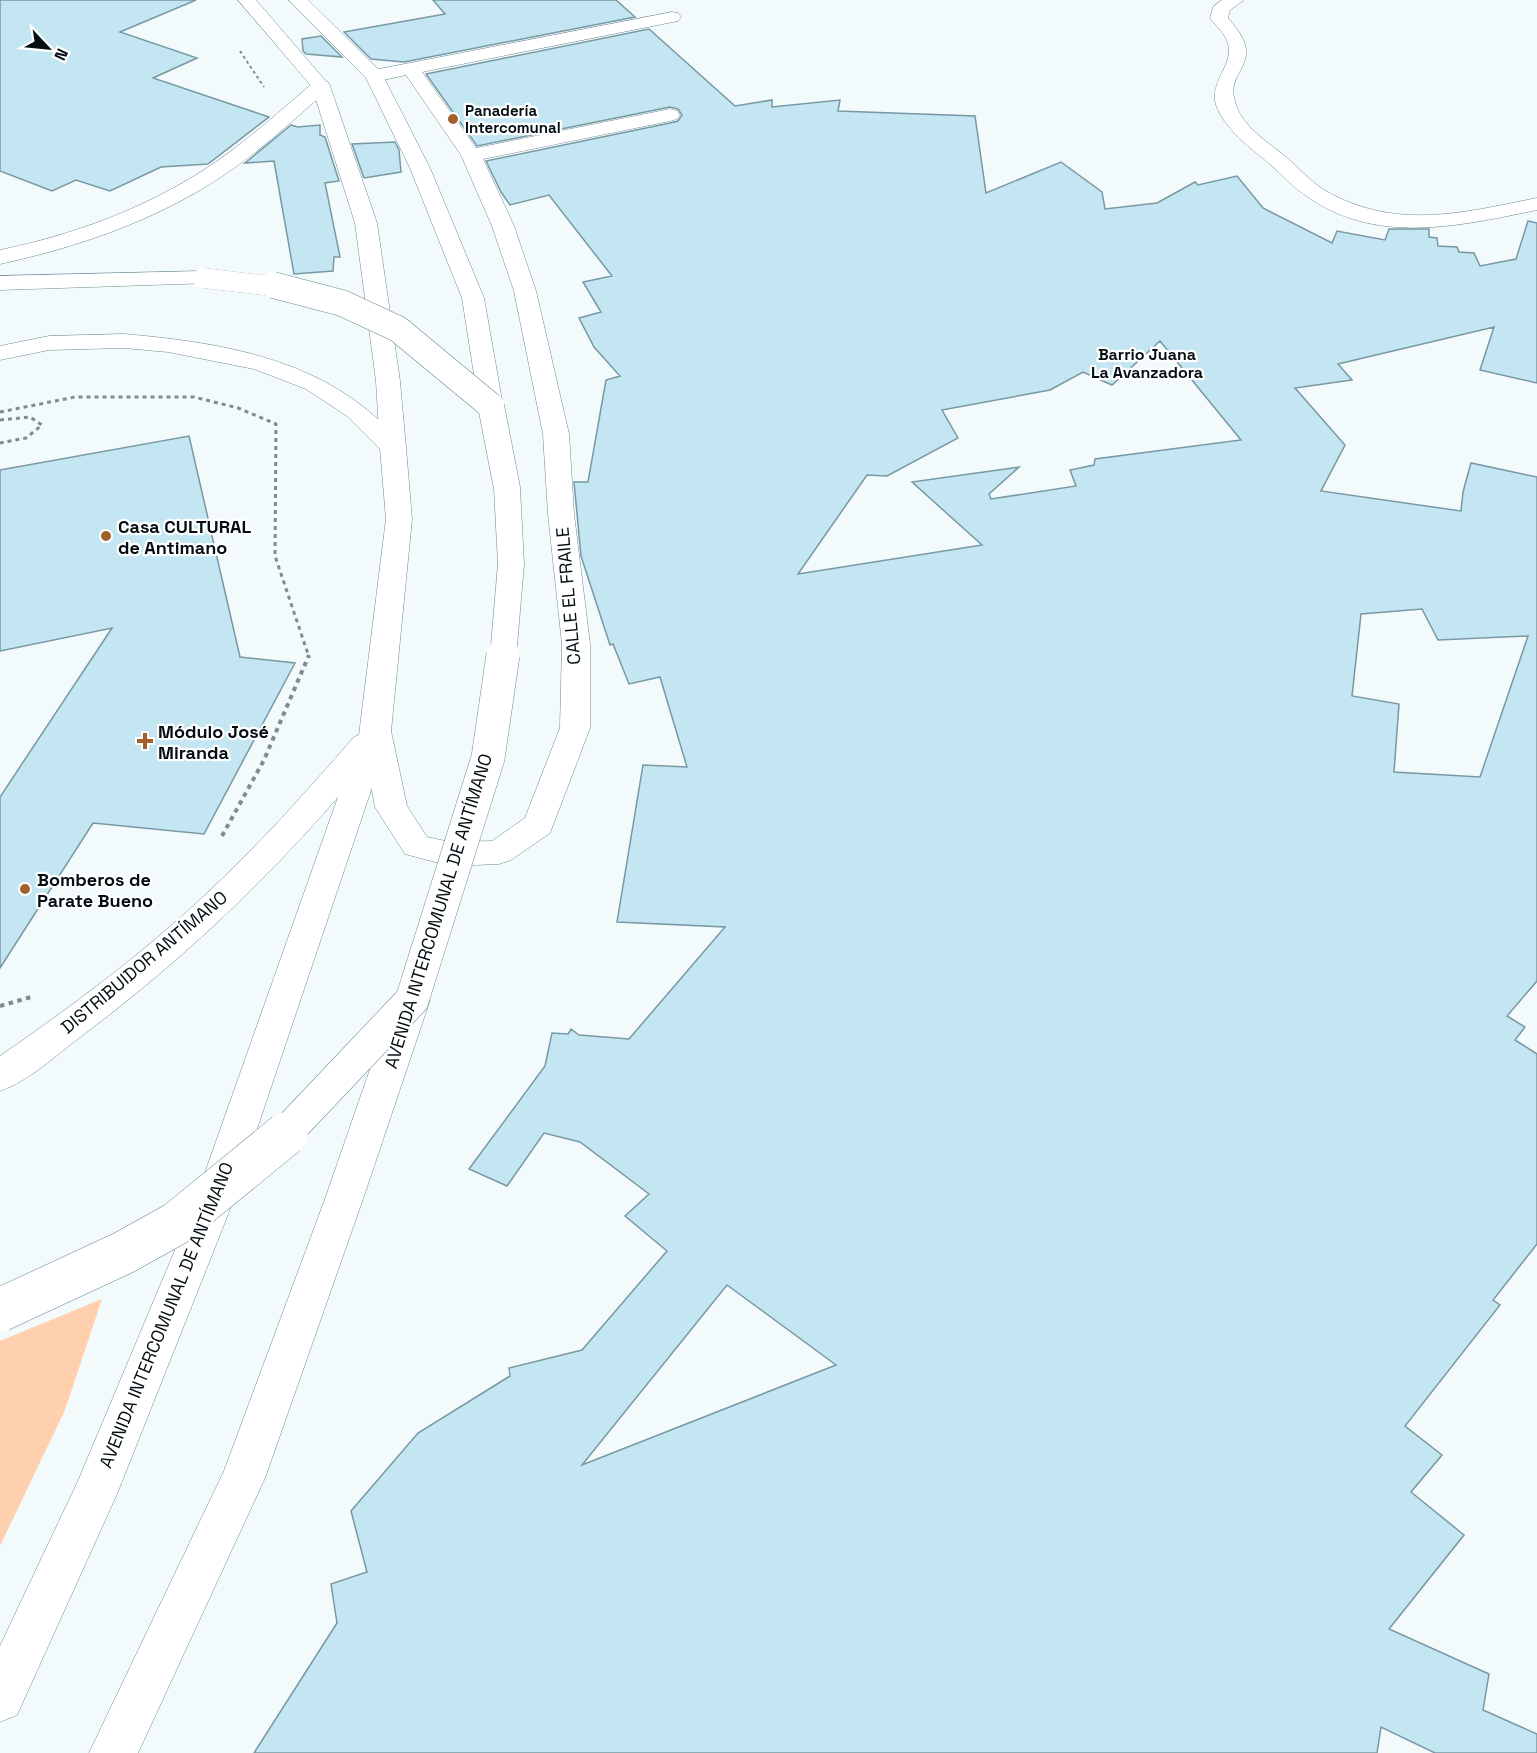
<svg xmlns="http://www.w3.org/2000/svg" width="1537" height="1753" viewBox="0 0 1537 1753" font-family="'Space Grotesk',sans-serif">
  <rect width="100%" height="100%" fill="#f3fafc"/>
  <polygon fill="#ffd0ae" points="102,1299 65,1410 0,1546 0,1341"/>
  <g fill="#c4e6f2" stroke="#7898a3" stroke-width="1.5" fill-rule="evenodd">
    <polygon points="0,0 196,0 120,32 197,58 153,78 269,117 208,164 161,167 110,191 76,180 52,191 0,171"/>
    <polygon points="433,0 616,0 635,17 404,62 371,59 344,32 445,14"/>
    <path d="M649,29L735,106L772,100V107L840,100L838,111L975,116L986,193L1061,162L1102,192L1105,209L1157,203L1195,182L1198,185L1237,176L1263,208L1332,243L1337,231L1385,240L1389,229H1429V237L1437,238L1438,246L1457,247L1459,252L1474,253L1480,266L1516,259L1528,221L1537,223V383L1480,370L1494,327L1338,364L1352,380L1295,388L1345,445L1321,491L1461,511L1463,492L1471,463L1537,477V981L1507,1016L1525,1027L1515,1040L1537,1054V1244L1493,1300L1500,1305L1405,1426L1442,1455L1411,1492L1464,1535L1389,1629L1489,1674L1483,1710L1537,1734V1753H1435L1381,1727L1377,1753H254L337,1623L331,1584L367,1572L351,1511L418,1433L510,1376L509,1368L582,1350L667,1251L625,1216L649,1194L580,1142L544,1133L507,1186L469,1169L545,1066L552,1033L568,1034L571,1029L579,1035L629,1039L725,927L617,922L643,765L687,767L660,677L629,684L613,644L610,645L581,556L574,482H588L606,380L620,376L594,347L579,318L601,312L583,282L612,276L549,195L510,205L501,192L486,161L670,123L678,121L682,115L678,109L670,107L477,146L426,74ZM1160,341L1241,440L1095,459L1094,465L1070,470L1076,486L991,499L989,494L1019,467L912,482L982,545L798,574L867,475L887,476L958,438L942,410L1050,390L1083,372L1112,385ZM1422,609L1438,640L1528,636L1480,777L1394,772L1399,704L1352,696L1361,614ZM727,1285L836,1365L582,1465Z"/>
    <polygon points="321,36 342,57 306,54 303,51 302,39"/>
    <polygon points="291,125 298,127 320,125 320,135 325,137 339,181 325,183 340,257 334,257 333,271 294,274 274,161 245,163"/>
    <polygon points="395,142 399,150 401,172 364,178 352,144"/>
    <polygon points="189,436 240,657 295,663 204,834 93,823 0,968 0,797 112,628 0,651 0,470"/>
  </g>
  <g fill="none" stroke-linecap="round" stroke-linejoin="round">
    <defs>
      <g id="minor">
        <path d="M1222,0H1244L1230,10L1228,18C1271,66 1222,67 1236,105C1243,127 1269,143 1286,157C1299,168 1310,181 1324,190C1395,231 1462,213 1537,198V210C1459,226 1375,246 1305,195C1292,186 1282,175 1271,165C1251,148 1225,130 1216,105C1209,82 1234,65 1228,44C1226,34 1216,26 1210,18L1213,7Z"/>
        <polygon points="672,12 678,13 681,17 678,21 422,72 476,148 670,109 677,111 680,115 677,119 670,121 483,159 514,226 536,291 569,434 574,514 590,644 590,728 550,833 511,860 499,864 450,866 405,854 375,807 361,731 365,724 376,721 387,724 391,731 407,806 427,837 450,842 492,841 525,818 560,728 562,644 548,514 543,434 514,291 492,226 461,155 406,75 374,82 367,80 365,76 367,72 374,70"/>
      </g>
      <g id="tertiary">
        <polygon points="238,0 256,0 330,86 377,223 400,381 406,448 402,453 393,456 384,453 380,448 376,381 355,223 312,87"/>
        <polygon points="289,0 308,0 381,72 430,168 484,298 503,406 500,411 491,413 482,411 479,406 462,298 410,168 366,78"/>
      </g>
      <g id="secondary">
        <path d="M393,440L402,443L406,448L412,519L391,731L229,1212L117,1494L17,1715L0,1722V1646L78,1481L191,1212L338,797C260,887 174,967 79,1038C55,1056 29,1081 0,1091V1056C71,1007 141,955 204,896C258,846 306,792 354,737L359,735L386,519L380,448L384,443Z"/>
        <polygon points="412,986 424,990 430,1000 363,1199 265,1478 138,1753 89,1753 224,1471 325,1199 394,1000 400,990"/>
      </g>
      <g id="motorway">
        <path d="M321,80L328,82L330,86L328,90C293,120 259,152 221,177C154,221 78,247 0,264V250C73,235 144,209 207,168C245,143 279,112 314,82Z"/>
        <polygon points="203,271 211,273 214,278 211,283 0,290 0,276"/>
        <path d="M124,334C216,342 315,357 384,425C391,432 400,439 406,448L402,453L393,456L384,453L347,416L306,389L254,369L168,352L124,348L49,350L0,360V346L49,336Z"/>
      </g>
    </defs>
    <use href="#minor" stroke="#6b8b96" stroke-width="1"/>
    <use href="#tertiary" stroke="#6b8b96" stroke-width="1"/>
    <use href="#secondary" stroke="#6b8b96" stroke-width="1"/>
    <use href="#motorway" stroke="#6b8b96" stroke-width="1"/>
    <polyline stroke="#818a8d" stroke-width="2" stroke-dasharray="3 3" stroke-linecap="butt" points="240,51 264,87"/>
    <g stroke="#818a8d" stroke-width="3" stroke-dasharray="4 4" stroke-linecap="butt">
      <polyline points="0,412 75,397 194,397 238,408 276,424 275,556 309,657"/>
      <polyline points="0,420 30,417 42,425 26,438 0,443"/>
    </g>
    <g stroke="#818a8d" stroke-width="4" stroke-dasharray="4.5 4.5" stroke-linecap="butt">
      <polyline points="222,836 264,760 309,655"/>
      <polyline points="0,1006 31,997"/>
    </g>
    <use href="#minor" fill="#fff" fill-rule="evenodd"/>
    <use href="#tertiary" fill="#fff" fill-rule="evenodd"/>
    <use href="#secondary" fill="#fff" fill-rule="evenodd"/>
    <use href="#motorway" fill="#fff" fill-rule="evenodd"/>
    <defs>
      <polyline id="secondary-bridge-far2" points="491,406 507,488 511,564 503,657"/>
      <polyline id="secondary-bridge-far1" points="284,1135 412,1000 488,758 503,655"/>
      <polyline id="secondary-bridge" points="0,1310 123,1253 177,1223 286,1134"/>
      <polyline id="motorway-bridge-far1" points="203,278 279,287"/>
      <polyline id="motorway-bridge" points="273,285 342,303 398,329 491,406"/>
    </defs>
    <use href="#secondary-bridge-far2" stroke="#6b8b96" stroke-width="27" stroke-linecap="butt"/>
    <use href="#secondary-bridge-far1" stroke="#6b8b96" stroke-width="34" stroke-linecap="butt"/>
    <use href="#secondary-bridge" stroke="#6b8b96" stroke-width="44" stroke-linecap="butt"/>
    <use href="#motorway-bridge-far1" stroke="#6b8b96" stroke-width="20" stroke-linecap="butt"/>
    <use href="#motorway-bridge" stroke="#6b8b96" stroke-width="27" stroke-linecap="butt"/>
    <use href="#secondary-bridge-far2" stroke="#fff" stroke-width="26"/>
    <use href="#secondary-bridge-far1" stroke="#fff" stroke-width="33"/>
    <use href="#secondary-bridge" stroke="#fff" stroke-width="43"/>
    <use href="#motorway-bridge-far1" stroke="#fff" stroke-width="20"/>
    <use href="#motorway-bridge" stroke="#fff" stroke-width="26"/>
  </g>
  <g fill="#a2612b" stroke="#fff" stroke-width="2">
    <circle cx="453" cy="119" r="6"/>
    <circle cx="106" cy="536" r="6"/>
    <path d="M142 732h6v6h6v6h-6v6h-6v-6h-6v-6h6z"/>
    <circle cx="25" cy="889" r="6"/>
  </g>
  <g text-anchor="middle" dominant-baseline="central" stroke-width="4.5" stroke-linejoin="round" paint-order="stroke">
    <g font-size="15" font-weight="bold" fill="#030e12" stroke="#fff" text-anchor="start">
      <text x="465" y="110">Panadería<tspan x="465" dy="17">Intercomunal</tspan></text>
    </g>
    <g font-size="16" font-weight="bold" fill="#030e12" stroke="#fff">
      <text x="1147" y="354">Barrio Juana<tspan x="1147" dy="18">La Avanzadora</tspan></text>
    </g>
    <g font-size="18" font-weight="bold" fill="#030e12" stroke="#fff" text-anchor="start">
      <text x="118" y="526">Casa CULTURAL<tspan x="118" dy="21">de Antimano</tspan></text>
      <text x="158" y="731">Módulo José<tspan x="158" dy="21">Miranda</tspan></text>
      <text x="37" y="879">Bomberos de<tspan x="37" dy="21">Parate Bueno</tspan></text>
    </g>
    <g font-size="18" fill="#030e12" stroke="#fff">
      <text transform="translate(568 596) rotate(-95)">CALLE EL FRAILE</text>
      <text transform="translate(438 911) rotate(-73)">AVENIDA INTERCOMUNAL DE ANTÍMANO</text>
      <text transform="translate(144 962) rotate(-40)">DISTRIBUIDOR ANTÍMANO</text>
      <text transform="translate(166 1315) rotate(-68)">AVENIDA INTERCOMUNAL DE ANTÍMANO</text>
    </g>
  </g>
  <g transform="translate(48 48) rotate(116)" stroke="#ffffff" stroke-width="4.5" paint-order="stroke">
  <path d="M0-4.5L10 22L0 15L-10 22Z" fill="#030e12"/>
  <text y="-9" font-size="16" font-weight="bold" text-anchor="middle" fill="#030e12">N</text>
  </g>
</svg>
